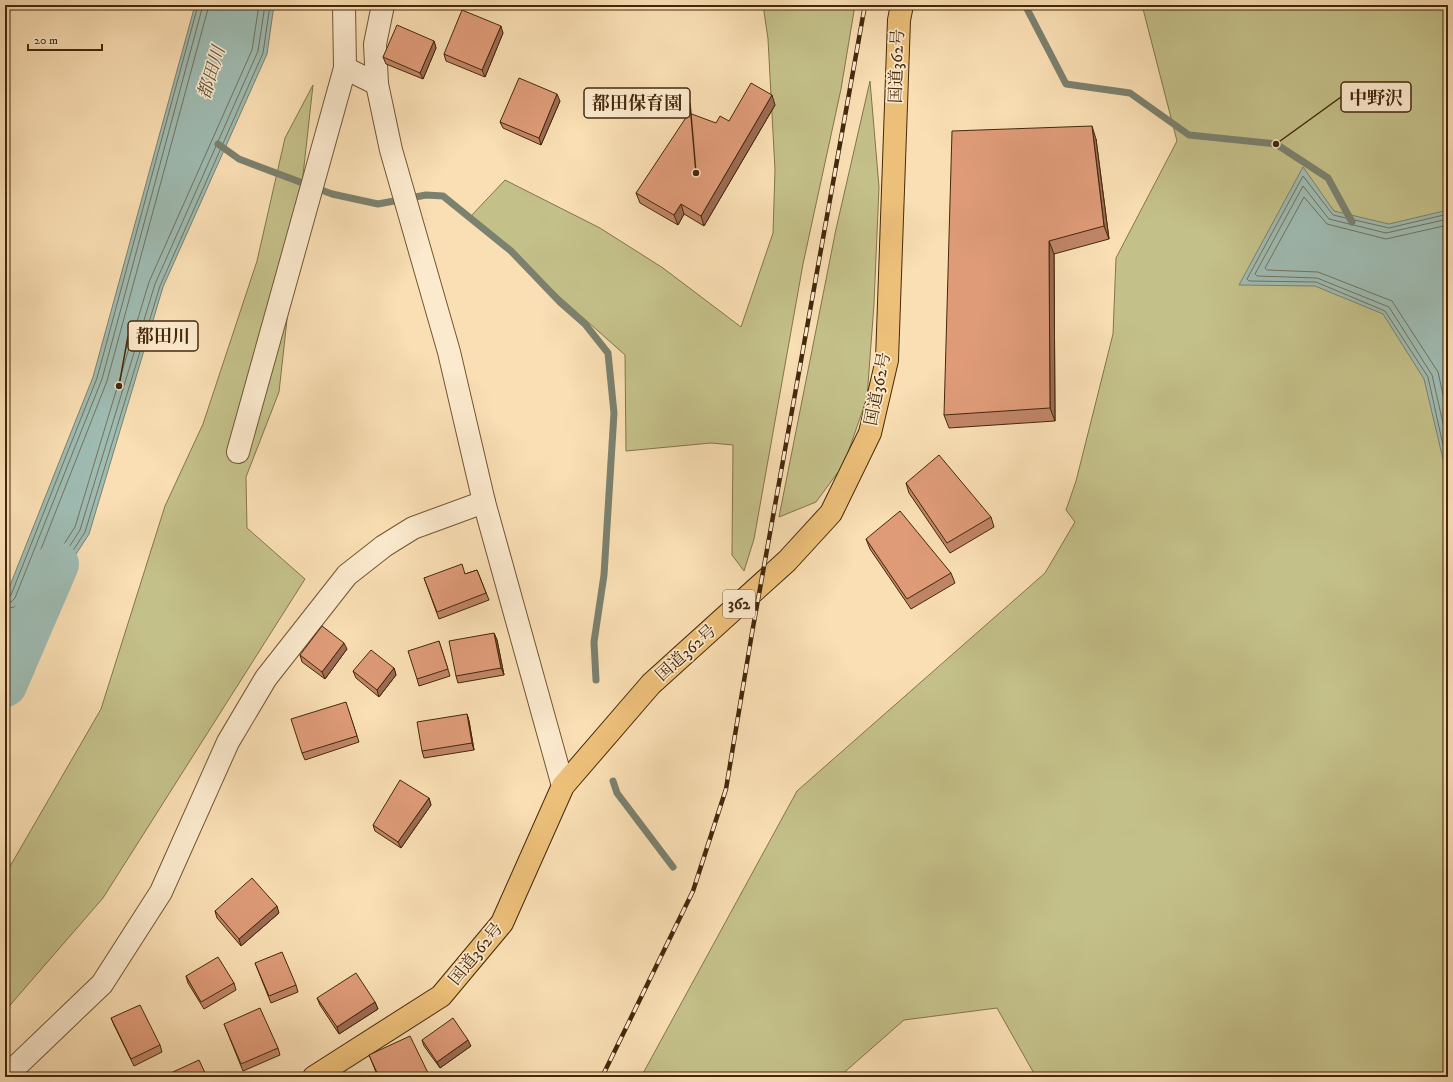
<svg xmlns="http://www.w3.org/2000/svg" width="1453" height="1082" viewBox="0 0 1453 1082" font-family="'IM FELL DW Pica','Noto Serif JP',serif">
  <rect width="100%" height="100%" fill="#fadfb4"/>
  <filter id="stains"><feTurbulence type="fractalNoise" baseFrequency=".005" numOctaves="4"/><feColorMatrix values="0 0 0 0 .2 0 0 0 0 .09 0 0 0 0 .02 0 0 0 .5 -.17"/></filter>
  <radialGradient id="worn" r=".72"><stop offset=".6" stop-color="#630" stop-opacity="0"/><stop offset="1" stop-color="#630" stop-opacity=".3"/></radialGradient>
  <g fill="#c4c089" stroke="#84744a">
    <polygon points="763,5 855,5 841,89 803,264 754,539 744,571 732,555 733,445 711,443 626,451 625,355 470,217 505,180 600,228 663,268 741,327 773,233 775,170 768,39"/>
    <polygon points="1142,5 1448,5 1448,1077 1036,1077 997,1008 904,1020 839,1077 641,1077 797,791 1045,573 1075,522 1066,510 1076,481 1113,334 1116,258 1177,141"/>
    <polygon points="870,81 879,187 874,304 867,398 844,464 816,502 779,517 836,229"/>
    <polygon points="313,85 279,392 246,477 247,528 305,579 103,898 5,1011 5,875 101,709 165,506 203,424 257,261 285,138"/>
  </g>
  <g fill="#9fbcb3" stroke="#7b816f">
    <polygon points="195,5 274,5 267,54 163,287 89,534 5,664 5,598 93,377"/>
    <polygon points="1303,167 1334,211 1389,224 1448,210 1448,480 1424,379 1383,314 1315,286 1239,285"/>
  </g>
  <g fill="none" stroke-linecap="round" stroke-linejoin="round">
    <g stroke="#72725e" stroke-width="1">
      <polyline points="1448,214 1389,228 1333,215 1303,176 1247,279 1249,281 1316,282 1385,311 1428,377 1448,468"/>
      <polyline points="1448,219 1386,233 1329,219 1303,186 1255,274 1257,276 1317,278 1389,307 1432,375 1448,445"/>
      <polyline points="1448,225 1386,239 1327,224 1304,197 1265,268 1267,270 1318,272 1392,301 1438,372 1448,417"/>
      <polyline points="5,598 11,595 97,378 198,5"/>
      <polyline points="5,603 11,602 15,598 102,379 203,5"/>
      <polyline points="5,609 14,607 21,600 107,381 209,5"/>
      <polyline points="5,636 75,527 149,282 252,50 259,5"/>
      <polyline points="5,647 80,530 155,284 258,51 265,5"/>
      <polyline points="5,656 85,532 160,286 263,53 270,5"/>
    </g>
    <g stroke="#7b816f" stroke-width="7">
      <polyline points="1025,5 1066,84 1130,93 1189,135 1276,144 1328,178 1352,222"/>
      <polyline points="218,144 239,159 332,194 378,204 426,195 443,196 511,251 560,302 585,324 608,353 614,413 604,575 594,642 596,680"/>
      <polyline points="613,781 617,793 673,867"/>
    </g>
    <polyline stroke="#9fbcb3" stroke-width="44" points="5,685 57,564"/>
    <defs>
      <g id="minor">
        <polyline points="344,5 345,68 377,84"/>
        <polyline points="238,452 345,68"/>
        <polyline points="5,1077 102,984 161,892 228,742 266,678 347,575 384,546 413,528 484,502"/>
      </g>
      <polyline id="tertiary" points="383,5 375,44 377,84 391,150 449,352 484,502 563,786"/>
      <polyline id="trunk" points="314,1077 441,996 502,923 563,786 651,684 787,561 831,513 870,433 887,360 899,20 902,5"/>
    </defs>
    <use href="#minor" stroke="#725634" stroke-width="24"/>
    <use href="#tertiary" stroke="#725634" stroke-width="24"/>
    <use href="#trunk" stroke="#44280a" stroke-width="24"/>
    <use href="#minor" stroke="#fceace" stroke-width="22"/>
    <use href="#tertiary" stroke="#fceace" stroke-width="22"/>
    <use href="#trunk" stroke="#edc07a" stroke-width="22"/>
    <defs>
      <polyline id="rail" points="602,1077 693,891 726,789 752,633 865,5"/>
    </defs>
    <use href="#rail" stroke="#44280a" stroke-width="4.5"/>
    <use href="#rail" stroke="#fceace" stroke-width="3" stroke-dasharray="9" stroke-linecap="butt"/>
  </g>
  <g fill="#c08567" stroke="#44280a">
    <polygon points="503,33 485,77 446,61 444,54"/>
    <polygon points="434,41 436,48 423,79 386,64 383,57"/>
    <polygon points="560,101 541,145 503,128 500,122"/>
    <polygon points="775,105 704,226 684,214 678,225 640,203 636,193 716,123 729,121"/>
    <polygon points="1096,139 1109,239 1054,254 1055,421 949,428 944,415"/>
    <polygon points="906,483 991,517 994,527 950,553 909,493"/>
    <polygon points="866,539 951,573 955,583 911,609 870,549"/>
    <polygon points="477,570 489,600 439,619 424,578 465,574"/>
    <polygon points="494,633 497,640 504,675 458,683 456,676"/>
    <polygon points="439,641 450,676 419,686 417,679"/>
    <polygon points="347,649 325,679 302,662 300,655"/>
    <polygon points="394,668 396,675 379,697 356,678 353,671"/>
    <polygon points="348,709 359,742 305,760 302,753"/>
    <polygon points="467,714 469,721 474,750 424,758 422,751"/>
    <polygon points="429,798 431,805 401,848 375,831 373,825"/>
    <polygon points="215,911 279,913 241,946 217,918"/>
    <polygon points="255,963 296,985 298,992 271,1003"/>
    <polygon points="186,976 234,983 236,990 204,1009 188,983"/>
    <polygon points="317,998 375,1002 378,1009 339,1034 320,1005"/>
    <polygon points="111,1018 160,1045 162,1052 134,1066 114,1025"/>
    <polygon points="224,1024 278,1048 280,1055 243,1071"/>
    <polygon points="422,1040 471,1046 440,1068 424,1046"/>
    <polygon points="369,1055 430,1077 378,1077"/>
  </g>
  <g fill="#9c6c54" stroke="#44280a">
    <polygon points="501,26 503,33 485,77 482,70"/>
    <polygon points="434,41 436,48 423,79 420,73"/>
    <polygon points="557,94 560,101 541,145 539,138"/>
    <polygon points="772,95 775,105 704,226 701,216"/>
    <polygon points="1092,126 1096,139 1109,239 1104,226"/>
    <polygon points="681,204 684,214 678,225 674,215"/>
    <polygon points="1049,241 1054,254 1055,421 1050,408"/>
    <polygon points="494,633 497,640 504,675 501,668"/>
    <polygon points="344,643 347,649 325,679 322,672"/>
    <polygon points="394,668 396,675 379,697 377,690"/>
    <polygon points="467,714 469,721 474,750 472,743"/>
    <polygon points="429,798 431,805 401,848 398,842"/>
    <polygon points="277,906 279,913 241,946 239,939"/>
    <polygon points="375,1002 378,1009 339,1034 337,1027"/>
    <polygon points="468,1040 471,1046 440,1068 437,1062"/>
  </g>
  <g fill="#df9b78" stroke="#44280a">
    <polygon points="462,10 501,26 482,70 444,54"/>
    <polygon points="397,25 434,41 420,73 383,57"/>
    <polygon points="519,78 557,94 539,138 500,122"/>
    <polygon points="751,83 772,95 701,216 681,204 674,215 636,193 689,113 716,123 720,116 729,121"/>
    <polygon points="1092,126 1104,226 1049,241 1050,408 944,415 952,131"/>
    <polygon points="939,455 991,517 947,543 906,483"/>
    <polygon points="900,511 951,573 907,599 866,539"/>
    <polygon points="462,564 465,574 477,570 486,593 437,612 424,578"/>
    <polygon points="322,626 344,643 322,672 300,655"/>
    <polygon points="494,633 501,668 456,676 449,641"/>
    <polygon points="439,641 448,669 417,679 408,651"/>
    <polygon points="371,650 394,668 377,690 353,671"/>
    <polygon points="346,702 357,736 302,753 291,719"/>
    <polygon points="467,714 472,743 422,751 417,722"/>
    <polygon points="400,780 429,798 398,842 373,825"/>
    <polygon points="252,878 277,906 239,939 215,911"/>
    <polygon points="282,952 296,985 269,996 255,963"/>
    <polygon points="218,957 234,983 201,1002 186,976"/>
    <polygon points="356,973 375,1002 337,1027 317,998"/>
    <polygon points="140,1005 160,1045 131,1059 111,1018"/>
    <polygon points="260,1008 278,1048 241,1064 224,1024"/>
    <polygon points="453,1018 468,1040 437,1062 422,1040"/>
    <polygon points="410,1036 430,1077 379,1077 369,1055"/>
    <polygon points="199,1060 207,1077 162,1077"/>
  </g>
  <g text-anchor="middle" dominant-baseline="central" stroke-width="3.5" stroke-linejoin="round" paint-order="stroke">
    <rect fill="#fceace" stroke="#7b6245" stroke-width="1" x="723" y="590" width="32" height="28" rx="3"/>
    <g font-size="16" font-weight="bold" fill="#44280a">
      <text x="739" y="604">362</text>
    </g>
    <g font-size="17" fill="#44280a" stroke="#fceace">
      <text transform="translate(897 66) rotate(-88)">国道362号</text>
      <text transform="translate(878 389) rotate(-79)">国道362号</text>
      <text transform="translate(686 653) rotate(-42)">国道362号</text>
      <text transform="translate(476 954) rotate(-51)">国道362号</text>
    </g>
    <g font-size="18" font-style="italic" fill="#5b4d34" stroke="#fceace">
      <text transform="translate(212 73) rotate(-73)">都田川</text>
    </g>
  </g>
  <path fill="none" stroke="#44280a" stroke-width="1.5" d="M1276 144L1341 97M696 173L690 103M119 386L128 336"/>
  <g fill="#44280a" stroke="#fceace" stroke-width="1.5">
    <circle cx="1276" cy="144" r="4"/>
    <circle cx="696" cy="173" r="4"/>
    <circle cx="119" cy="386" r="4"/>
  </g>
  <g fill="#fceace" stroke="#44280a" stroke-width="1.5">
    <rect x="1341" y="82" width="70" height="30" rx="4"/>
    <rect x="584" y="88" width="106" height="30" rx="4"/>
    <rect x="128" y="321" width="70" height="30" rx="4"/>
  </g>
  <g font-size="18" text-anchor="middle" font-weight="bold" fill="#44280a">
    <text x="1376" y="104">中野沢</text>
    <text x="637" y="109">都田保育園</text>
    <text x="163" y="342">都田川</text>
  </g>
  <rect width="1453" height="1082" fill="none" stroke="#fadfb4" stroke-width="20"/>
  <rect x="6" y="6" width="1441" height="1070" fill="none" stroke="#44280a" stroke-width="2"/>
  <rect x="10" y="10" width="1433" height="1062" fill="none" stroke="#44280a"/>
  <path d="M28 44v6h74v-6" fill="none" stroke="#44280a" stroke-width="2"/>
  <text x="34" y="44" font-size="12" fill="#44280a" stroke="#fceace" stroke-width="3" paint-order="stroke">20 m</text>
  <rect width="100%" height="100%" filter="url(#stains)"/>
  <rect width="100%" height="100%" fill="url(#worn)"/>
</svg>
